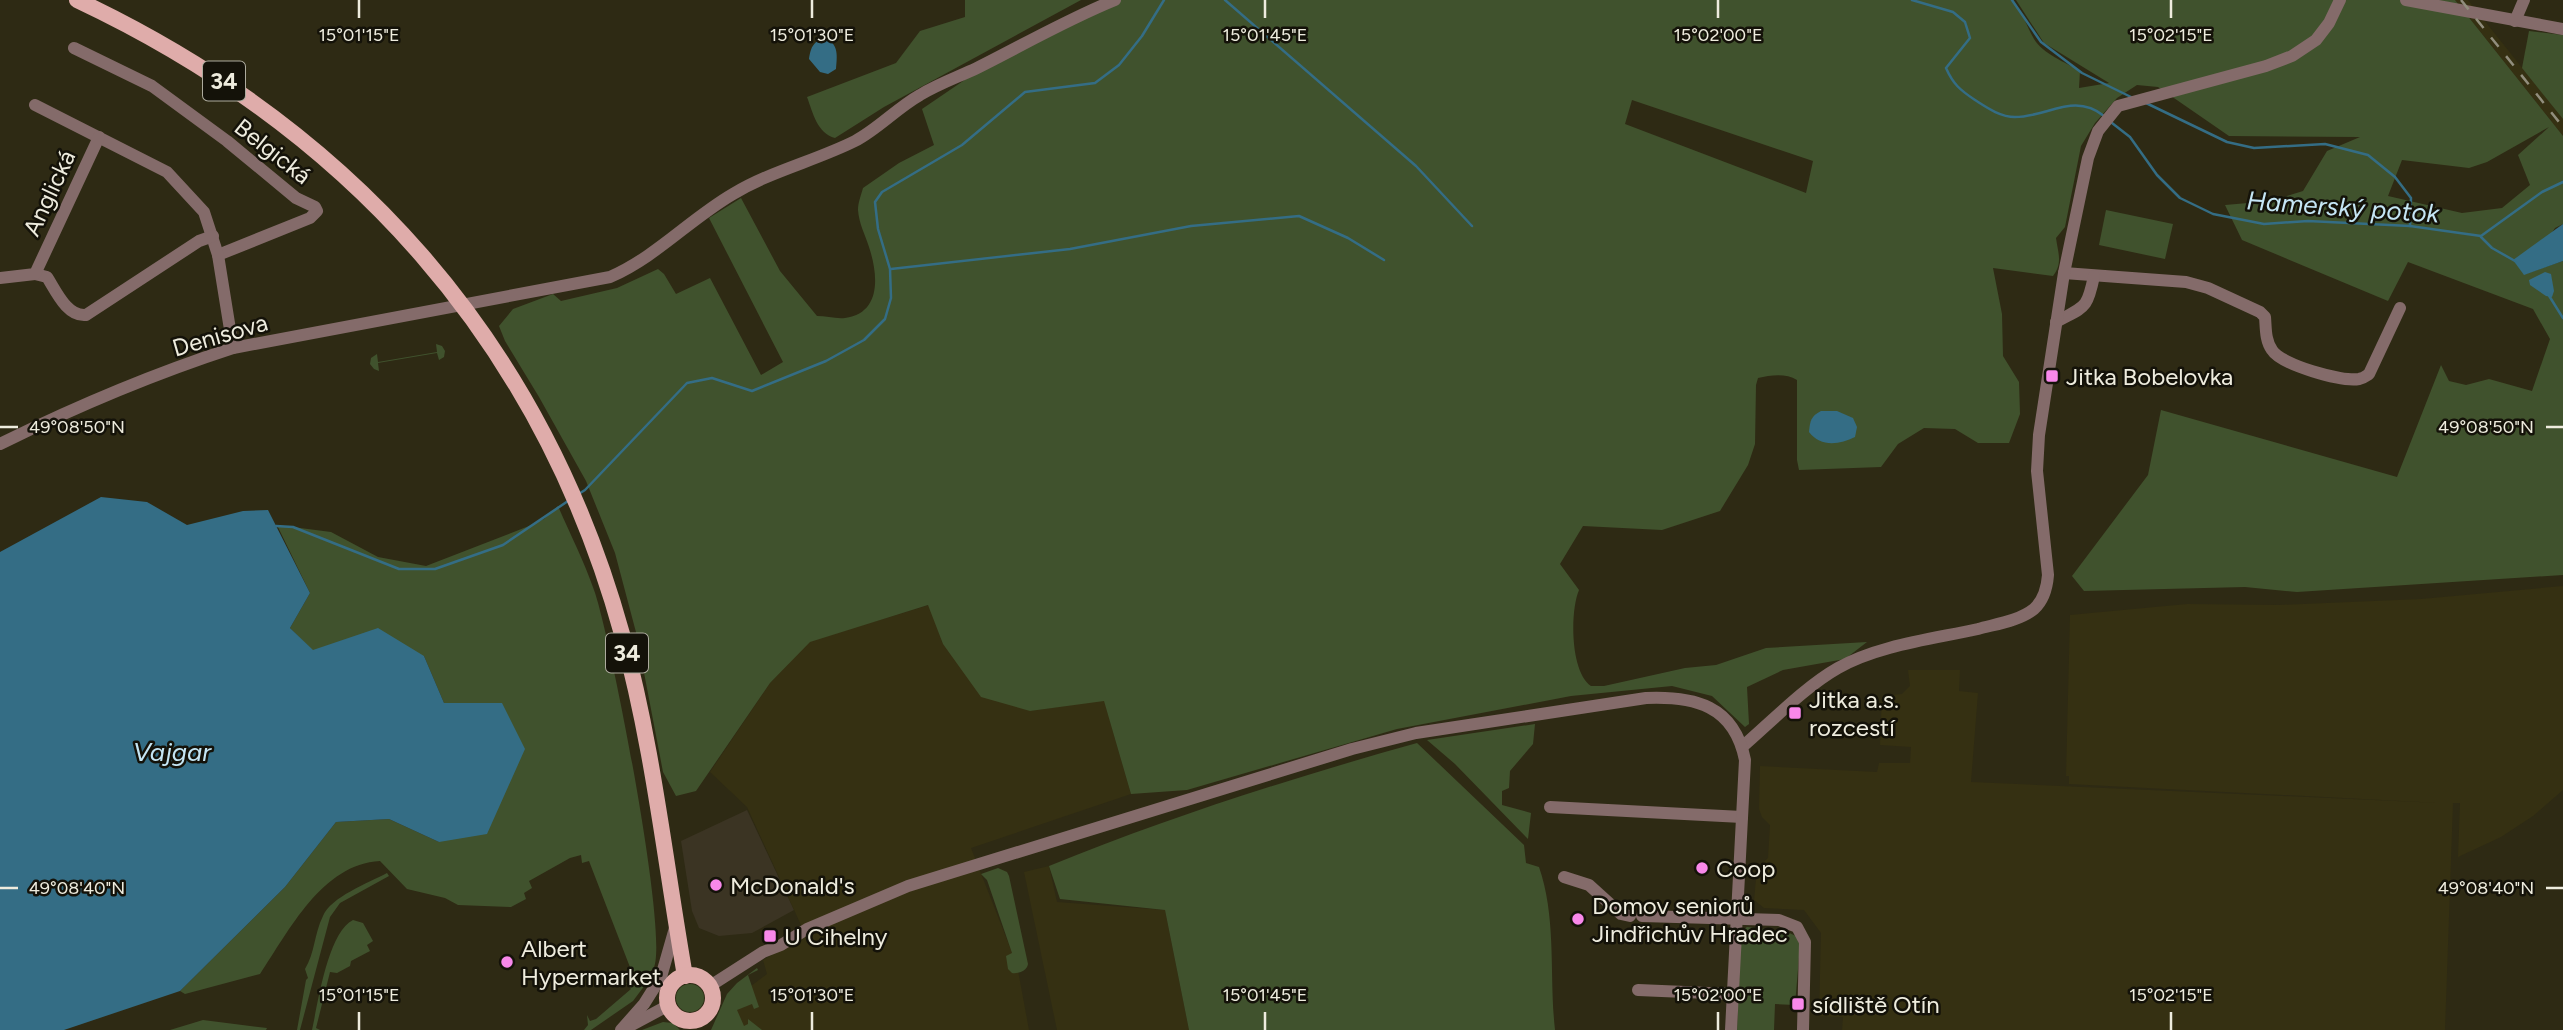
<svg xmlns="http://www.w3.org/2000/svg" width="2563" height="1030" viewBox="0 0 2563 1030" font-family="Figtree,sans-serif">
  <rect width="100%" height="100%" fill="#2e2a14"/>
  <polygon fill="#3b3423" points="747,810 794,910 752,933 719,936 699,928 692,911 681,841"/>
  <g fill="#353012">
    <polygon points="2455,0 2468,0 2563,119 2563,136"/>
    <polygon points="2563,586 2563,790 2533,816 2501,837 2458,857 2460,803 2453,803 2445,1030 1842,1030 1843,1017 1819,1016 1821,933 1804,910 1764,908 1754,900 1757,868 1768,858 1770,825 1762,817 1759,809 1760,766 1877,772 1879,763 1910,763 1911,747 1880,745 1882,696 1902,694 1910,686 1908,670 1960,670 1959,691 1978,693 1971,782 2440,803 2069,784 2069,776 2066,776 2070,615 2187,604 2278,605 2421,599"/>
    <polygon points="929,605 943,644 1030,711 1104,700 1131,794 971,848 1017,965 1029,1030 717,1030 727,1004 767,974 763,960 806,936 747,807 710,772 770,683 810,641"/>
    <polygon points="1049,866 1057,902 1165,910 1189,1030 1057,1030 1024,872"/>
  </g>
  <g fill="#40522d" fill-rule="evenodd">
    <path d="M965,0H1081L884,107L835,138C817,133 813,113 807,97L896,63L920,31L965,17Z"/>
    <path d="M1119,0H2012C2023,12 2026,25 2034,39C2043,54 2065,62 2080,71L2079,88L2109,83L2044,43L2016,0H2455L2563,136V224L2555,228L2525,274L2563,261V575L2297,592L2245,587L2084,591L2072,576L2148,475L2161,410L2397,477L2441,365L2449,381L2466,385L2489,379L2532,391L2550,339L2533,309L2408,262L2388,301L2242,240L2225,205L2271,201L2303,191L2327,151L2360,137L2229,136L2158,87L2137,85L2117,98L2095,123L2081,146L2065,227L2056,238C2058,253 2063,263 2053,276L1993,268L2002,314L2003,356L2019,382L2020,414L2009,443H1978L1955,429L1924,428L1898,444L1881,467L1799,470L1797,460V380C1786,373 1771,375 1758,378L1756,385L1755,444L1748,465L1720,511L1662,530L1583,526L1560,564L1579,590C1570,611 1570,672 1591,686H1604L1685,668L1716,665L1766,648L1867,642L1845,659L1783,670L1747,687L1749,724L1745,727L1712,696L1672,686L1571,696L1397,729L1187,790L1131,794L1104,701L1030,711L981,697L943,644L928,605L810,642L770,683L696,791L676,796L663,772L637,636L615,553L586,481L539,397L505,341L499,326L513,309L553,294L561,301L617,288L658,269L664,274L676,294L710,278L761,375L783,362L709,218L741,198L780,271L817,316C826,316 836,319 845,318C882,313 878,274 869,247C865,234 859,224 858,210C858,203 861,195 863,188L899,163L934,145L922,109L969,77ZM1632,100L1813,161L1806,193L1625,124ZM2549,127L2518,155L2530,185L2502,208L2462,213L2388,196L2402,160L2469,168L2487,162Z"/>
    <polygon points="2529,31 2563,35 2563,119 2522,68"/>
    <polygon points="2106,210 2173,224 2165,259 2099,245"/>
    <polygon points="436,344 442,346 445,351 444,357 439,360 437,353 378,363 379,371 374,369 370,364 371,358 377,354 378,362 437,352"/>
    <path d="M558,506C570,534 584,561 594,590C610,633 671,944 653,969C649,974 639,973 633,975L589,861L582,863L581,855L570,858L529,881L532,888L524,893L526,899L511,907L458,905L445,898L407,889L380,861C322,864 289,931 260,974L185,994L180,991L285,887L336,822L389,819L439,842L444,703L424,656L313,651L290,628L310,593L277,525L331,532L378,557L426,566L529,526L544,519Z"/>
    <polygon points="1535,724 1533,744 1510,771 1509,788 1502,791 1502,805 1531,813 1528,839 1455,764 1427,740"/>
    <path d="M1417,743L1524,845L1526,863L1539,867C1557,919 1549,976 1555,1030H1189L1165,910L1060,899L1049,866C1169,817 1292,778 1417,743Z"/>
    <path d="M998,868L1007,872L1009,876L1028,964C1027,971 1018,974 1012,973L1008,969L1006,956L1012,953L987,880L981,874Z"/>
    <path d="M387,873L389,876L340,903L330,917L300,1030H297L306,980L308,978L305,969C315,953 314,934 323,916C331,897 368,883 387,873Z"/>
    <path d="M353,920L363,923L373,941L367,945L370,951L351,961L350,966L337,973L330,972L316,1028L320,1030H312C318,1003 328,932 353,920Z"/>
    <polygon points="1747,927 1785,931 1796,936 1800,945 1795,1005 1775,1004 1774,1030 1737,1030 1741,931"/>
    <polygon points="757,968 758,970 748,975 759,1007 754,1009 752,1004 737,1010 744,1026 748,1024 748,1019 762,1030 711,1030 727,994 737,983"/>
    <polygon points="641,976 646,976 648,981 633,1001 591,1030 584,1030 588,1025 587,1015 590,1021 596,1019 631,989 626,983"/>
    <circle cx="690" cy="998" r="14"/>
    <polygon points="203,1020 267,1028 266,1030 170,1030"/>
    <polygon points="663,1022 673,1023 680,1030 642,1030"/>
  </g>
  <g fill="#346d85">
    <path d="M826,38C839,45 837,56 836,69L828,74L820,72L809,59C811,47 813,41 826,38Z"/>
    <polygon points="2563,224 2563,261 2524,275 2513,260"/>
    <polygon points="2545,272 2551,274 2554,291 2552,297 2546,296 2530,285 2529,280"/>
    <path d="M1821,411H1837L1853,418L1857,427L1855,437C1839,445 1820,447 1809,432C1810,421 1811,416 1821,411Z"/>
    <polygon points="101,497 147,502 187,525 243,511 268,510 310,593 290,628 313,650 378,628 424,656 444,703 502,703 525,749 487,834 439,842 389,819 336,822 285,887 180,991 64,1030 0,1030 0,552"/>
  </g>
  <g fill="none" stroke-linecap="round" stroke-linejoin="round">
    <g stroke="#346d85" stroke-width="2.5">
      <polyline points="1225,0 1416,166 1472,226"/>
      <path d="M1912,0L1953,12L1965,22L1970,38L1946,68C1953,84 1960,90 1975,100C1986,107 2000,117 2015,117C2048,117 2074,92 2104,116"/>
      <polyline points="2012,0 2041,42 2082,73 2133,98"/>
      <polyline points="2146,103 2227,142 2254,148 2325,144 2368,155 2395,177 2411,198 2410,226"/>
      <polyline points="2112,123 2130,137 2157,175 2180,198 2213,214 2264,224 2308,221 2410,226 2481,236 2542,192 2563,182"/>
      <polyline points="2481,237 2492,248 2515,261"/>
      <polyline points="891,269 1070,249 1191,226 1299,216 1348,238 1384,260"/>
      <polyline points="2548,294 2563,318"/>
      <polyline points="577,495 585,490 687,383 712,378 752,391 826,361 864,340 885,319 891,298 890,269 878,229 875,202 882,192 962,145 1025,92 1095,83 1119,65 1142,36 1164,0"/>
      <polyline points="276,526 293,527 399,569 435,569 503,545 568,501"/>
    </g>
    <g stroke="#846b6a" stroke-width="12">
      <polyline points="2406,0 2563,29"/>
      <polyline points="2515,21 2524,0"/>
      <polyline points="74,48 152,86 227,141 296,198 315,207 317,211 310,218 218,255"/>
      <polyline points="35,105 167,172 204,212 218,255 233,348"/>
      <path d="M2064,273L2186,282L2208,288L2260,312L2265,317C2266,328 2265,340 2272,350C2281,365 2342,382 2359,379C2364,378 2366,376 2369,374L2400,308"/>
      <path d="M35,274L47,277C56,291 67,317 86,315L199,241L213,236"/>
      <polyline points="0,278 35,274 99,137"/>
      <path d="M2056,322C2085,306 2087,310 2094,276"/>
      <path d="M0,444C75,407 153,374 233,348L610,277C656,257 690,219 733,194C771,171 815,161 855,141C878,129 897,108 920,95C938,84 958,77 977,68C1023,45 1068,19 1115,0"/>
      <path d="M1742,747C1771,722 1806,686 1838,668C1879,645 1933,639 1978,629C1996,624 2019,621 2034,609C2044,600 2047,588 2048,575L2037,471L2039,435L2064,273L2088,158L2098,131L2118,106L2266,66L2292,56L2316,40L2329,23L2340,0"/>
      <polyline points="1550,807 1742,817"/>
      <polyline points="1564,877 1589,885 1621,914 1630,916"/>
      <polyline points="1642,916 1779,920 1797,927 1805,942 1803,1030"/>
      <path d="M710,986L763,952L781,945L807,929L908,886L1352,749L1416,733L1646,698C1694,696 1734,705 1745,760L1731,1030"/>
      <polyline points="1638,990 1732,994"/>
      <polyline points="628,1027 669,1005"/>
      <polyline points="621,1030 644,1004 661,977 675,928"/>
    </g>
    <g stroke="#dfacaa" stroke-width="16">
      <path d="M77,0C351,129 541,341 622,634C653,746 665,862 685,976"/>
      <circle cx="690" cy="998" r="23"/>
    </g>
    <polyline stroke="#918e7d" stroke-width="2.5" stroke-dasharray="12 12" stroke-linecap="butt" points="2461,0 2563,127"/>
  </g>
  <path fill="none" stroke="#eeecde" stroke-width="2.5" d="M359,0V18M812,0V18M1265,0V18M1718,0V18M2171,0V18M0,427H18M2546,427H2563M0,888H18M2546,888H2563M359,1012V1030M812,1012V1030M1265,1012V1030M1718,1012V1030M2171,1012V1030"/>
  <g fill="#f888ea" stroke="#141209" stroke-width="2.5">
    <rect x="2045" y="369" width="14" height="14" rx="3.5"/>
    <rect x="1788" y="706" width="14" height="14" rx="3.5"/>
    <circle cx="1702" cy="868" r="7"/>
    <circle cx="716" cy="885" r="7"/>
    <circle cx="1578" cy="919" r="7"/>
    <rect x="763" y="929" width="14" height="14" rx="3.5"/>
    <circle cx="507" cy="962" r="7"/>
    <rect x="1791" y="997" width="14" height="14" rx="3.5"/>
  </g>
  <g text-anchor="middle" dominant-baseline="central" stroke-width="5" stroke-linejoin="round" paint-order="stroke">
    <g fill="#141209" stroke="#adab9e" stroke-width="2">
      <rect x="203" y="61.5" width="42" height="39" rx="5"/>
      <rect x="606" y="633.5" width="42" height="39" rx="5"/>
    </g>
    <g font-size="23" font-weight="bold" fill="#eeecde">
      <text x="224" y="81">34</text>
      <text x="627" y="653">34</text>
    </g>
    <g font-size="24" fill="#eeecde" stroke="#141209">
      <text transform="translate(273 151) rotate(38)">Belgická</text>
      <text transform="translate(49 193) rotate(-65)">Anglická</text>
      <text transform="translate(220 335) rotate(-16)">Denisova</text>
    </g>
    <g font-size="24" fill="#eeecde" stroke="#141209" text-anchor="start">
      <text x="2066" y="376">Jitka Bobelovka</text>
      <text x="1809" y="699">Jitka a.s.<tspan x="1809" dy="28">rozcestí</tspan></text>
      <text x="1716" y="868">Coop</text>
      <text x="730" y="885">McDonald's</text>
      <text x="1592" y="905">Domov seniorů<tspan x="1592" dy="28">Jindřichův Hradec</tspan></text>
      <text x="784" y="936">U Cihelny</text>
      <text x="521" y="948">Albert<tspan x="521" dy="28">Hypermarket</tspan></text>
      <text x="1812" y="1004">sídliště Otín</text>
    </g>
    <g font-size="26" font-style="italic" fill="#c5e6f5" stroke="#141209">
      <text transform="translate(2343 207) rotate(4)">Hamerský potok</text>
      <text x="172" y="752">Vajgar</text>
    </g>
  </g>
  <g font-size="18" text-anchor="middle" fill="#eeecde" stroke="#141209" stroke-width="5" stroke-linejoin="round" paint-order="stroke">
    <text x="359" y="41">15°01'15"E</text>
    <text x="812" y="41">15°01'30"E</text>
    <text x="1265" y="41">15°01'45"E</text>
    <text x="1718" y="41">15°02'00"E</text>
    <text x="2171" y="41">15°02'15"E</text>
    <text x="77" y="433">49°08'50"N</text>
    <text x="2486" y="433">49°08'50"N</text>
    <text x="77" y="894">49°08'40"N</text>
    <text x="2486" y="894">49°08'40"N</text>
    <text x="359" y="1001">15°01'15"E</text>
    <text x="812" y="1001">15°01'30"E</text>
    <text x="1265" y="1001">15°01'45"E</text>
    <text x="1718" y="1001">15°02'00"E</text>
    <text x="2171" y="1001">15°02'15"E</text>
  </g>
</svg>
